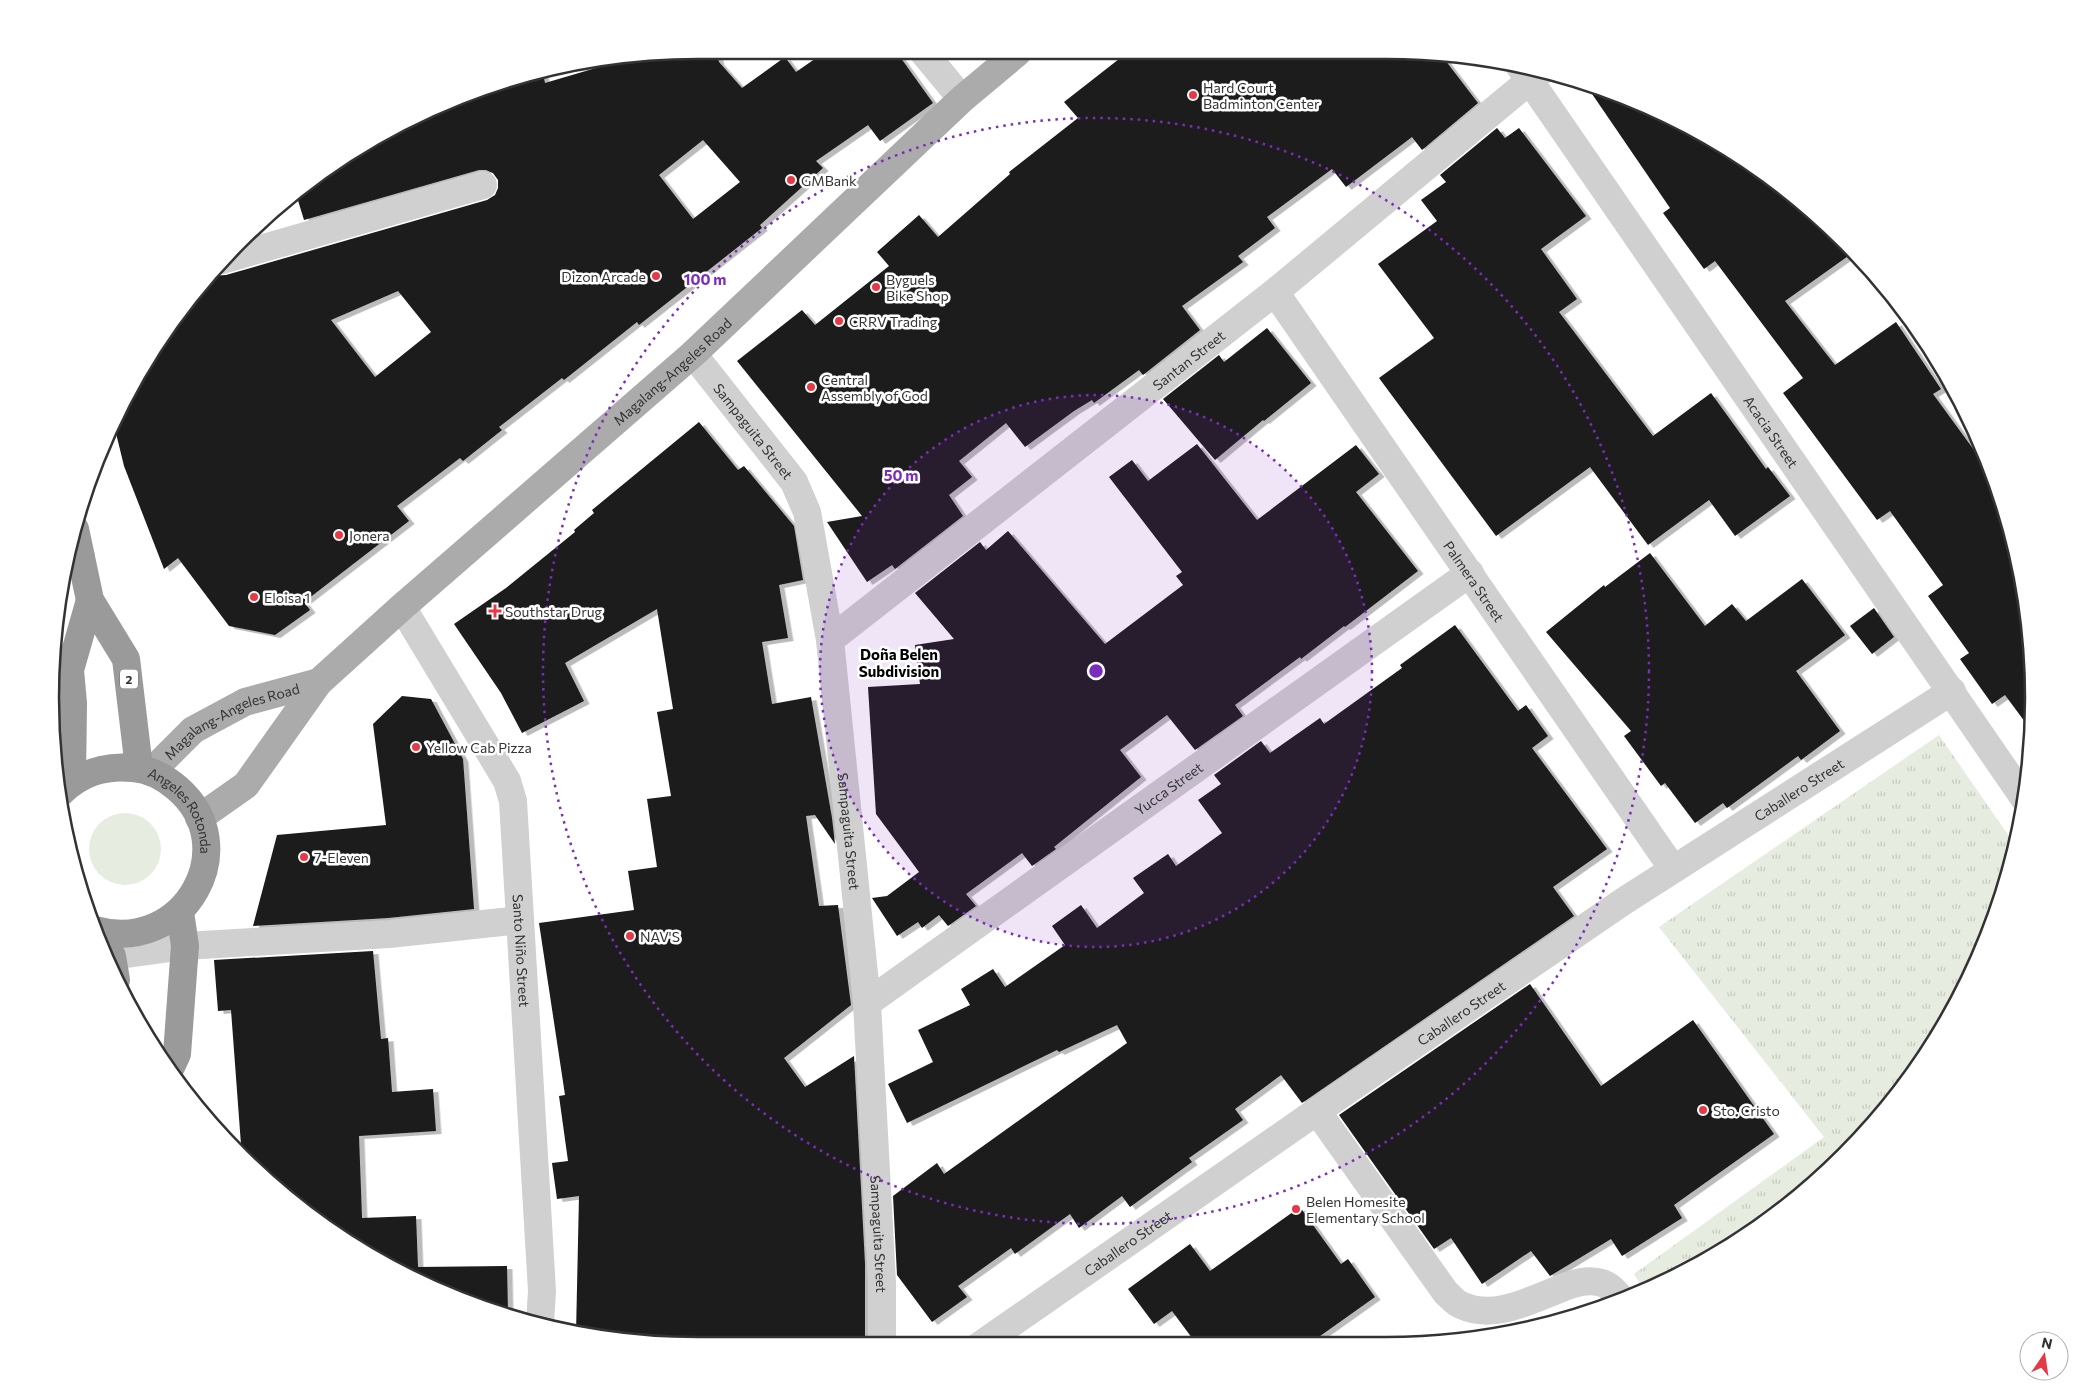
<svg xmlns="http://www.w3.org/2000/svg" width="2084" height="1396" viewBox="0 0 2084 1396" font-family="Commissioner,sans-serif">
  <defs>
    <pattern id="grass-tufts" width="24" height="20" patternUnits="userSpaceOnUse" patternTransform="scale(1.25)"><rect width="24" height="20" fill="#e6ecdf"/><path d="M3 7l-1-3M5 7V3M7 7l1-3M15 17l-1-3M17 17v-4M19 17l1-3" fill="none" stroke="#c6cbc0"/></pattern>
    <filter id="shadow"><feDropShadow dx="5.5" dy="3" stdDeviation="0" flood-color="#0004"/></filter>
  </defs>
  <rect width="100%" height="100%" fill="#fff"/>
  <polygon fill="url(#grass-tufts)" points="1939,735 2015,845 1985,946 1925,1058 1844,1156 1746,1237 1644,1291 1634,1274 1824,1137 1659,927"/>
  <circle fill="#e6ecdf" cx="125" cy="849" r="36"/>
  <g fill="#1a1a1a" fill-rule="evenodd" filter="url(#shadow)">
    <polygon points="1386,50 1442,56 1478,103 1422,150 1412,137 1346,187 1332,169 1267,217 1275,228 1238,256 1243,262 1182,306 1200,330 1143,375 1139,370 1094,403 1092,400 1074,411 1025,447 1006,423 959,461 972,477 949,495 963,516 895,569 892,565 867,582 827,522 862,516 737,361 802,310 815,325 889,266 877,252 919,215 938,237 1010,174 1009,172 1078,118 1064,102 1128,52"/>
    <path d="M822,54H898L933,103L880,141L868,125L816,161L823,168L760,225L762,228L639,325L637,322L564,380L562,378L499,427L502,430L463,461L460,458L397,506L409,521L304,602L310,610L275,635L229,626L178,558L164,569L124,466L114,425L184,303L208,276L226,275L487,200L495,195L498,188V180L493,173L486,170H479L304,220L296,194L338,159L445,107L501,90L500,87L543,74L545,83L640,55H717L719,62L742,88L785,57L796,72ZM703,140L740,182L693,219L659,175ZM398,291L431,332L375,377L331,320Z"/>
    <polygon points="1588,88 1673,117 1746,159 1833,231 1851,254 1785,301 1835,365 1896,322 1941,389 1933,394 1982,461 1987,458 2021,571 2034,698 2031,730 2005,695 1992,704 1960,659 1969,653 1928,596 1943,585 1890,511 1877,520 1783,393 1803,378 1715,261 1704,269 1663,213 1670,208"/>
    <polygon points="1497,128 1505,138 1519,128 1586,216 1541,249 1577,299 1559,312 1653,436 1711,393 1766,469 1768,467 1790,496 1735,536 1709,500 1648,545 1590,467 1496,536 1379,378 1434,338 1378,264 1437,221 1421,200 1446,182 1440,175"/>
    <polygon points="1267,328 1311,383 1264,421 1263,420 1215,460 1163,399 1219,355 1224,362"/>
    <polygon points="699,422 738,470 744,466 794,526 803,580 779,585 788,638 762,642 772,704 811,697 832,818 835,844 815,815 806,816 819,906 838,905 851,1005 784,1058 805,1087 854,1056 865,1264 865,1346 698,1346 576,1334 579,1196 557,1199 552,1163 568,1161 559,1096 565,1095 539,923 634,910 628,871 657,867 647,799 671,796 657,712 673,709 657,609 565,663 584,701 522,733 501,693 454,624 506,588 575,532 574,530 594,513 592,510"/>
    <polygon points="1197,444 1257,520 1356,445 1379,474 1356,492 1418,571 1345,627 1344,626 1301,659 1300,657 1235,705 1243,716 1195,750 1167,715 1120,750 1141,777 1054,847 1056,849 1032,866 1022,853 966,894 976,906 948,926 939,915 922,928 918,922 897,936 872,898 887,896 919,872 876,814 868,687 920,684 915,645 954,639 915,593 980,542 986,550 1008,531 1105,644 1183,585 1176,576 1182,572 1109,477 1132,460 1148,481"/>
    <polygon points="1650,553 1705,626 1732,604 1746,621 1802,579 1845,635 1796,671 1840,731 1801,760 1798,756 1727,808 1723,803 1695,823 1665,783 1661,786 1624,736 1631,731 1546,632 1604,585 1605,587"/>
    <polygon points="1874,608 1894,637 1872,654 1850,626"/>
    <polygon points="1455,625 1518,711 1526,705 1548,736 1532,748 1607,849 1553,887 1574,916 1302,1103 1281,1075 1235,1109 1243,1120 1189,1158 1192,1162 1130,1207 1122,1196 1079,1228 1070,1214 1015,1254 1011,1248 958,1286 967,1297 932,1322 897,1275 893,1196 937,1163 944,1174 1127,1043 1117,1025 1059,1052 1057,1050 907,1123 888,1084 933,1062 918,1030 970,1005 961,989 993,969 1005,987 1065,945 1052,926 1081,905 1097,928 1144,893 1133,878 1168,854 1176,866 1222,833 1198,800 1221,784 1214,775 1261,741 1270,753 1320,718 1324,724 1402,668 1400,665"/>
    <polygon points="402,696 431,699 463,759 474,909 388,918 253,926 277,835 386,825 373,724"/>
    <polygon points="373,951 381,1039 388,1038 392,1092 433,1089 436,1131 359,1136 362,1218 416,1216 418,1267 507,1266 508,1312 411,1279 304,1212 242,1158 231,1010 218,1011 214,960"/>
    <polygon points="1530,984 1601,1086 1693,1020 1774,1134 1674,1205 1682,1218 1622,1256 1611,1239 1550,1276 1531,1251 1482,1284 1451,1238 1434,1249 1339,1115"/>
    <polygon points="1300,1207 1341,1264 1348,1259 1375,1297 1306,1346 1198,1346 1172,1311 1154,1324 1128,1289 1190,1244 1210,1271"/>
  </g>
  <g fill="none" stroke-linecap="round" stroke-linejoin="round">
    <g stroke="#d0d0d0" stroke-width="28">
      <polyline points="924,53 962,99"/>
      <path id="s1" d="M1519,65L2024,798"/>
      <polyline points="222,260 483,185"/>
      <path id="s2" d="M1275,292L1673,869"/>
      <path id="s3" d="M693,354L794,482L807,512L830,640L867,1003L882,1283V1346"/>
      <polyline points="64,567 81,556"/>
      <path id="s4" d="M402,607L507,781L513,801L542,1291L540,1323"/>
      <path id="s5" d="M830,640L1275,292L1540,72"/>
      <polyline points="112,956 185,946 389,934 520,920"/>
      <path id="s6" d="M867,1003L1470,573"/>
      <path d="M1317,1111L1446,1293C1451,1297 1455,1303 1461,1305C1492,1320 1527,1302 1557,1290C1570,1284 1587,1278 1602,1283C1611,1286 1617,1294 1622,1300"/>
      <path id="s7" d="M979,1346L1317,1111L1624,901L1952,691"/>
    </g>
    <g stroke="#ababab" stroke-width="28">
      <path id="s8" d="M151,772L193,730L245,702L319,682"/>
      <path id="s9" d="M199,818L246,785L319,682L402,607L693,354L962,99L1017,53"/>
    </g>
    <g stroke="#9a9a9a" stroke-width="28">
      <polyline points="75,529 90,600 126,659 139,768"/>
      <polyline points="72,782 73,703 70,670 90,600"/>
      <path id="s10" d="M60,793C81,773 104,765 133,768C149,769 164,777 177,788C245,846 185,955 95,930"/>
      <polyline points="96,931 112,956 116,980"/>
      <polyline points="171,1067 177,1054 185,946 180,912"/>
    </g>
  </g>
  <circle cx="1096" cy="671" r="276" fill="#7b2cbf" fill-opacity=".12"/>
  <g fill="none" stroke="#7b2cbf" stroke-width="2.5" stroke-dasharray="2.5 5">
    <circle cx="1096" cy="671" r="276"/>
    <circle cx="1096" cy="671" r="553"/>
  </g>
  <g fill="#e63946" stroke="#fff" stroke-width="2">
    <circle cx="1193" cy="95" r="5"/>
    <circle cx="791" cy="180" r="5"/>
    <circle cx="656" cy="276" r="5"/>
    <circle cx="876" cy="287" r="5"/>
    <circle cx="839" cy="321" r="5"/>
    <circle cx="811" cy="387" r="5"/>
    <circle cx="339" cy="535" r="5"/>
    <circle cx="254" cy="597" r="5"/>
    <path d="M492.5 603.5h5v5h5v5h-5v5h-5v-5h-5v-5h5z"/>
    <circle cx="416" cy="747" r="5"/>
    <circle cx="304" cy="857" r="5"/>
    <circle cx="630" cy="936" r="5"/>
    <circle cx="1703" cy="1110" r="5"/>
    <circle cx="1296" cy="1209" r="5"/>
  </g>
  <g text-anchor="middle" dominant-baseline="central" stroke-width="5" stroke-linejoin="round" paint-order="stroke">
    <rect fill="#fff" stroke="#707070" stroke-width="1" x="120" y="669.5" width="18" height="19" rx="4"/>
    <g font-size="12" font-weight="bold" fill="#333">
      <text x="129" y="679">2</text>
    </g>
    <g font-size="14" fill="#333" stroke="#fff" text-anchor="start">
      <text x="1203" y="87">Hard Court<tspan x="1203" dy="16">Badminton Center</tspan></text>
      <text x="801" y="180">GMBank</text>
      <text x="646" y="276" text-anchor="end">Dizon Arcade</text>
      <text x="886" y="279">Byguels<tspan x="886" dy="16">Bike Shop</tspan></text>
      <text x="849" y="321">CRRV Trading</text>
      <text x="821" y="379">Central<tspan x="821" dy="16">Assembly of God</tspan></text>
      <text x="349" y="535">Jonera</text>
      <text x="264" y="597">Eloisa 1</text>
      <text x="505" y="611">Southstar Drug</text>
      <text x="426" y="747">Yellow Cab Pizza</text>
      <text x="314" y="857">7-Eleven</text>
      <text x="640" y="936">NAV'S</text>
      <text x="1713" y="1110">Sto. Cristo</text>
      <text x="1306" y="1201">Belen Homesite<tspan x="1306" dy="16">Elementary School</tspan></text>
    </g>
    <g font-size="14" fill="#333" stroke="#fff">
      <text stroke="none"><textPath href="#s5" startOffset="455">Santan Street</textPath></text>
      <text stroke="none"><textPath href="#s9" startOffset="654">Magalang-Angeles Road</textPath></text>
      <text stroke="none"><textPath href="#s3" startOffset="98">Sampaguita Street</textPath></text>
      <text stroke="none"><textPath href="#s1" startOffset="445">Acacia Street</textPath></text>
      <text stroke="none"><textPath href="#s2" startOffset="351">Palmera Street</textPath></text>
      <text stroke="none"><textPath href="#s8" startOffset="98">Magalang-Angeles Road</textPath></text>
      <text stroke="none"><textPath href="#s6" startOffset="370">Yucca Street</textPath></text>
      <text stroke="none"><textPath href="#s7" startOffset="991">Caballero Street</textPath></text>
      <text stroke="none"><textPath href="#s10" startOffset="150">Angeles Rotonda</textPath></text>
      <text stroke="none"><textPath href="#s3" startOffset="518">Sampaguita Street</textPath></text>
      <text stroke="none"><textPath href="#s4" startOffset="374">Santo Niño Street</textPath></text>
      <text stroke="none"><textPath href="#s7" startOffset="586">Caballero Street</textPath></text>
      <text stroke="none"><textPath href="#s3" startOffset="922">Sampaguita Street</textPath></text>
      <text stroke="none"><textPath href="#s7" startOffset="181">Caballero Street</textPath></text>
    </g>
    <g font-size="15" font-weight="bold" fill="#000" stroke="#fff">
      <text x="899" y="654">Doña Belen<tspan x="899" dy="17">Subdivision</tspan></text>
    </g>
  </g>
  <path d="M0 0H2084V1396H0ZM698 59H1386A639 639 0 0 1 2025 698V698A639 639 0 0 1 1386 1337H698A639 639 0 0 1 59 698V698A639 639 0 0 1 698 59Z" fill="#fff" fill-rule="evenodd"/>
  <path fill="none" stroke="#333" stroke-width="2.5" d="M698 59H1386A639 639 0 0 1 2025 698V698A639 639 0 0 1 1386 1337H698A639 639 0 0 1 59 698V698A639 639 0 0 1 698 59Z"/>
  <circle cx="1096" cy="671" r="8" fill="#7b2cbf" stroke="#fff" stroke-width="2.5"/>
  <g font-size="15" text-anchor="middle" font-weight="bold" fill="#7b2cbf" stroke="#fff" stroke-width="5" stroke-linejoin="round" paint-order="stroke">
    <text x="705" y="285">100 m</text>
    <text x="901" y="481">50 m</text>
  </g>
  <g transform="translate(2044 1356) rotate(13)"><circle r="24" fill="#ffffff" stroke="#adadad"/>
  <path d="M0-4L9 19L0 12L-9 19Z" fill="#e63946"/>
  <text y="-8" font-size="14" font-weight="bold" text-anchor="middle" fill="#333333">N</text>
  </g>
</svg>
